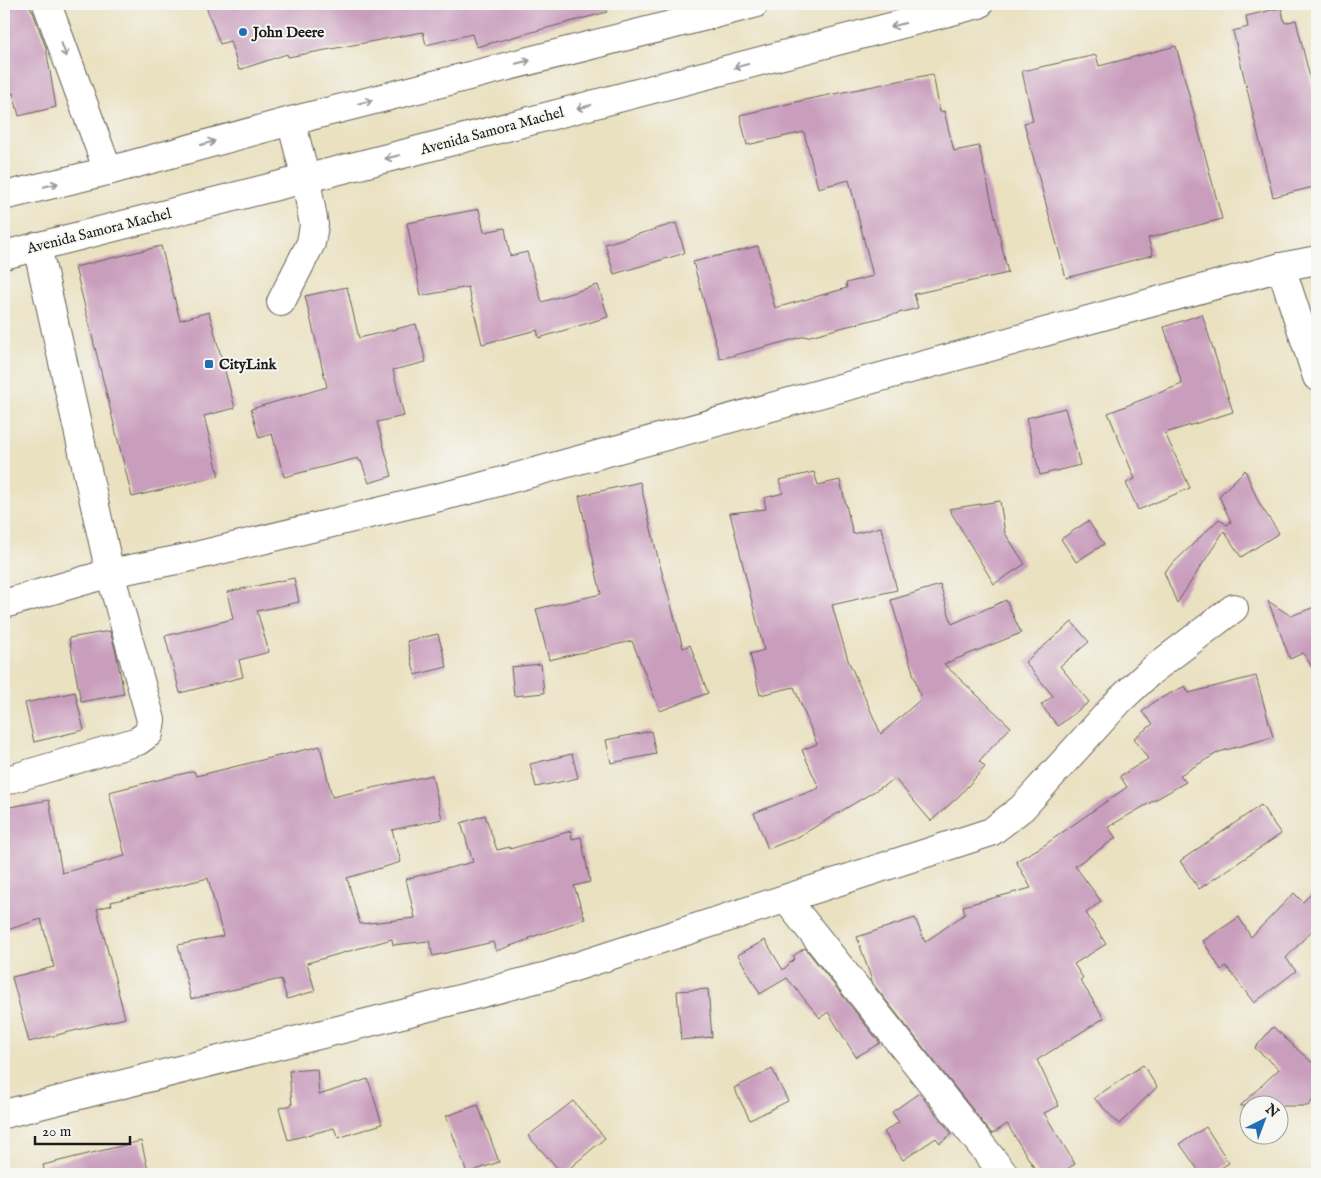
<svg xmlns="http://www.w3.org/2000/svg" width="1321" height="1178" viewBox="0 0 1321 1178" font-family="'IM FELL English',serif">
  <rect width="100%" height="100%" fill="#f6f6f2"/>
  <filter id="ink" filterUnits="userSpaceOnUse"><feTurbulence type="fractalNoise" baseFrequency=".02" numOctaves="2"/><feDisplacementMap in="SourceGraphic" scale="10" xChannelSelector="R" yChannelSelector="G"/><feConvolveMatrix kernelMatrix="1 2 1 2 8 2 1 2 1" color-interpolation-filters="sRGB"/></filter>
  <filter id="wash" filterUnits="userSpaceOnUse"><feTurbulence type="fractalNoise" baseFrequency=".0096" numOctaves="4" result="noise"/><feDisplacementMap in="SourceGraphic" scale="20" xChannelSelector="R" yChannelSelector="G"/><feGaussianBlur stdDeviation="1.12" result="paint"/><feColorMatrix in="noise" values="0 0 0 0 0 0 0 0 0 0 0 0 0 0 0 0 0 1.4 0 .05"/><feComposite in="paint" operator="in"/></filter>
  <g filter="url(#wash)">
    <rect width="100%" height="100%" fill="#eae1c1"/>
    <g id="blocks">
      <g fill="#c99ebd">
        <polygon points="14,4 28,4 33,12 46,48 56,107 19,116 13,93 4,95 4,6"/>
        <polygon points="205,4 606,4 607,12 476,47 472,34 426,45 423,32 288,57 287,54 239,70 230,41 220,44"/>
        <polygon points="1281,8 1285,23 1296,20 1317,107 1317,186 1273,197 1233,31 1248,27 1246,16"/>
        <polygon points="1176,46 1222,219 1148,238 1153,255 1066,278 1024,123 1033,121 1022,71 1096,55 1099,66"/>
        <polygon points="933,74 940,112 944,111 954,151 979,146 1008,273 914,294 918,308 806,337 806,336 720,359 693,262 758,246 775,308 847,288 846,283 873,276 849,180 818,188 804,132 747,145 740,115 809,99"/>
        <polygon points="479,209 484,232 505,228 510,256 527,252 542,302 598,285 608,317 539,338 537,330 482,344 468,287 421,296 407,223"/>
        <polygon points="676,223 685,253 614,274 605,244"/>
        <polygon points="161,246 180,320 209,312 235,408 204,416 219,476 132,497 75,267"/>
        <polygon points="347,287 359,338 416,324 426,362 393,370 404,416 377,422 392,476 369,483 361,461 359,461 358,458 284,477 272,434 259,438 251,409 327,387 305,296"/>
        <polygon points="1202,314 1233,412 1165,433 1190,488 1138,510 1126,483 1135,479 1108,413 1182,384 1164,327"/>
        <polygon points="1065,408 1080,465 1040,475 1026,418"/>
        <polygon points="1245,470 1259,503 1279,533 1241,557 1224,531 1177,603 1164,572 1219,519 1227,525 1231,522 1219,496"/>
        <polygon points="814,472 818,485 840,480 853,534 881,527 897,590 832,605 848,660 881,734 921,699 891,600 940,585 952,624 1006,600 1021,633 944,664 1011,727 979,761 985,767 958,797 931,821 895,779 798,837 768,849 754,813 819,788 802,750 817,744 794,687 760,695 750,654 764,650 730,513 766,509 764,498 783,493 779,480"/>
        <polygon points="640,482 658,558 683,648 690,645 708,693 660,711 632,641 549,660 536,609 601,594 579,496"/>
        <polygon points="1000,501 1005,533 1025,564 994,584 949,509"/>
        <polygon points="1088,521 1104,544 1076,562 1061,539"/>
        <polygon points="294,578 299,602 257,611 269,652 239,660 243,677 180,693 165,636 233,619 227,592"/>
        <polygon points="1268,601 1291,616 1317,606 1317,675 1303,653 1290,659"/>
        <polygon points="1072,622 1089,642 1060,666 1089,702 1058,726 1041,705 1053,696 1025,662"/>
        <polygon points="110,631 116,652 124,694 81,702 69,638"/>
        <polygon points="438,634 447,667 415,675 407,641"/>
        <polygon points="541,664 544,693 514,696 511,667"/>
        <polygon points="1256,676 1273,737 1219,752 1180,775 1186,782 1108,827 1116,838 1075,866 1101,901 1086,913 1106,944 1074,964 1083,978 1080,980 1104,1018 1037,1060 1059,1106 1044,1113 1075,1164 1059,1174 1038,1174 1007,1124 992,1134 873,984 857,937 915,918 925,942 965,914 963,906 1031,888 1016,861 1043,846 1127,787 1120,776 1148,759 1134,738 1153,724 1142,712 1155,701 1185,686 1189,693"/>
        <polygon points="75,692 84,730 34,742 25,703"/>
        <polygon points="651,731 656,754 611,763 606,740"/>
        <polygon points="320,746 332,797 432,775 442,819 392,830 401,862 347,878 360,924 415,918 406,879 473,862 461,823 485,815 497,850 510,847 510,849 571,831 572,839 581,837 590,882 574,886 585,919 529,938 530,939 496,951 493,942 433,956 429,941 393,945 392,939 307,963 315,991 287,999 281,979 191,999 178,945 223,936 208,878 111,902 112,905 97,909 125,1018 29,1042 12,977 54,967 41,919 4,931 4,808 49,800 62,873 125,856 109,792 194,771 196,776"/>
        <polygon points="572,754 578,778 536,787 530,764"/>
        <polygon points="1261,805 1281,834 1199,889 1180,861"/>
        <polygon points="1317,888 1317,925 1286,958 1296,971 1254,1003 1226,966 1221,970 1203,941 1239,917 1251,937 1294,893 1303,902"/>
        <polygon points="765,940 783,970 795,958 793,956 805,948 880,1043 856,1057 828,1012 820,1018 787,978 760,994 738,955"/>
        <polygon points="708,989 712,1037 681,1040 677,991"/>
        <polygon points="1273,1027 1317,1067 1317,1095 1308,1106 1240,1106 1279,1069 1255,1048"/>
        <polygon points="1143,1065 1157,1087 1119,1124 1094,1098"/>
        <polygon points="317,1069 319,1095 368,1079 382,1124 338,1138 334,1128 288,1140 279,1108 292,1105 289,1071"/>
        <polygon points="772,1069 788,1101 750,1120 734,1088"/>
        <polygon points="919,1093 952,1134 940,1143 936,1138 903,1160 884,1132 899,1122 892,1112"/>
        <polygon points="573,1101 605,1138 563,1174 528,1136"/>
        <polygon points="478,1105 499,1162 467,1173 446,1116"/>
        <polygon points="1206,1127 1229,1163 1211,1174 1201,1174 1180,1144"/>
        <polygon points="141,1141 149,1174 45,1174 43,1165"/>
      </g>
    </g>
  </g>
  <g filter="url(#ink)">
    <use href="#blocks" fill-opacity="0" stroke="#646156" stroke-width="1"/>
    <g fill="none" stroke-linecap="round" stroke-linejoin="round">
      <defs>
        <g id="minor">
          <polyline points="47,4 108,171"/>
          <polyline points="1281,267 1317,377"/>
          <polyline points="281,302 311,243 314,225 306,179 291,121"/>
          <polyline points="4,604 110,573 187,558 473,489 1281,267 1317,260"/>
          <polyline points="4,781 138,741 149,733 151,720 110,573 37,246"/>
          <polyline points="786,899 1004,1174"/>
          <polyline points="4,1114 406,1013 547,976 991,832 1022,808 1120,700 1151,671 1234,608"/>
        </g>
        <g id="highway">
          <polyline points="4,196 108,171 291,121 754,4"/>
          <polyline points="4,255 407,153 979,4"/>
        </g>
      </defs>
      <use href="#minor" stroke="#646156" stroke-width="30"/>
      <use href="#highway" stroke="#646156" stroke-width="30"/>
      <use href="#minor" stroke="#fff" stroke-width="28"/>
      <use href="#highway" stroke="#fff" stroke-width="28"/>
    </g>
    <defs><path id="oneway-shaft" d="M-6 0H5M1.5-3L5.5 0L1.5 3" fill="none" stroke-width="1.6" stroke-linecap="round" stroke-linejoin="round" transform="scale(1.25)"/></defs>
    <g stroke="#999">
      <use href="#oneway-shaft" transform="translate(898 25) rotate(165)"/>
      <use href="#oneway-shaft" transform="translate(64 50) rotate(70)"/>
      <use href="#oneway-shaft" transform="translate(523 62) rotate(-14)"/>
      <use href="#oneway-shaft" transform="translate(741 66) rotate(165)"/>
      <use href="#oneway-shaft" transform="translate(365 102) rotate(-14)"/>
      <use href="#oneway-shaft" transform="translate(584 107) rotate(165)"/>
      <use href="#oneway-shaft" transform="translate(208 143) rotate(-15)"/>
      <use href="#oneway-shaft" transform="translate(392 157) rotate(166)"/>
      <use href="#oneway-shaft" transform="translate(51 185) rotate(-14)"/>
    </g>
  </g>
  <g fill="#1f6fb2" stroke="#f6f6f2" stroke-width="2">
    <circle cx="243" cy="32" r="5"/>
    <rect x="204" y="359" width="10" height="10" rx="2.5"/>
  </g>
  <g text-anchor="middle" dominant-baseline="central" stroke-width="4" stroke-linejoin="round" paint-order="stroke">
    <g font-size="15" font-weight="bold" fill="#1c1c1c" stroke="#f6f6f2" text-anchor="start">
      <text x="253" y="32">John Deere</text>
      <text x="219" y="364">CityLink</text>
    </g>
    <g font-size="15" fill="#1c1c1c" stroke="#f6f6f2">
      <text transform="translate(492 131) rotate(-15)">Avenida Samora Machel</text>
      <text transform="translate(99 231) rotate(-14)">Avenida Samora Machel</text>
    </g>
  </g>
  <rect width="1321" height="1178" fill="none" stroke="#f6f6f2" stroke-width="20"/>
  <g transform="translate(1264 1120) rotate(42)"><circle r="24" fill="#f6f6f2" stroke="#9f9f9c"/>
  <path d="M0-4L9 19L0 12L-9 19Z" fill="#1f6fb2"/>
  <text y="-8" font-size="14" font-weight="bold" text-anchor="middle" fill="#1c1c1c">N</text>
  </g>
  <path d="M35 1136v8h95v-8" fill="none" stroke="#1c1c1c" stroke-width="2.5"/>
  <text x="42" y="1136" font-size="15" fill="#1c1c1c" stroke="#f6f6f2" stroke-width="4" paint-order="stroke">20 m</text>
</svg>
